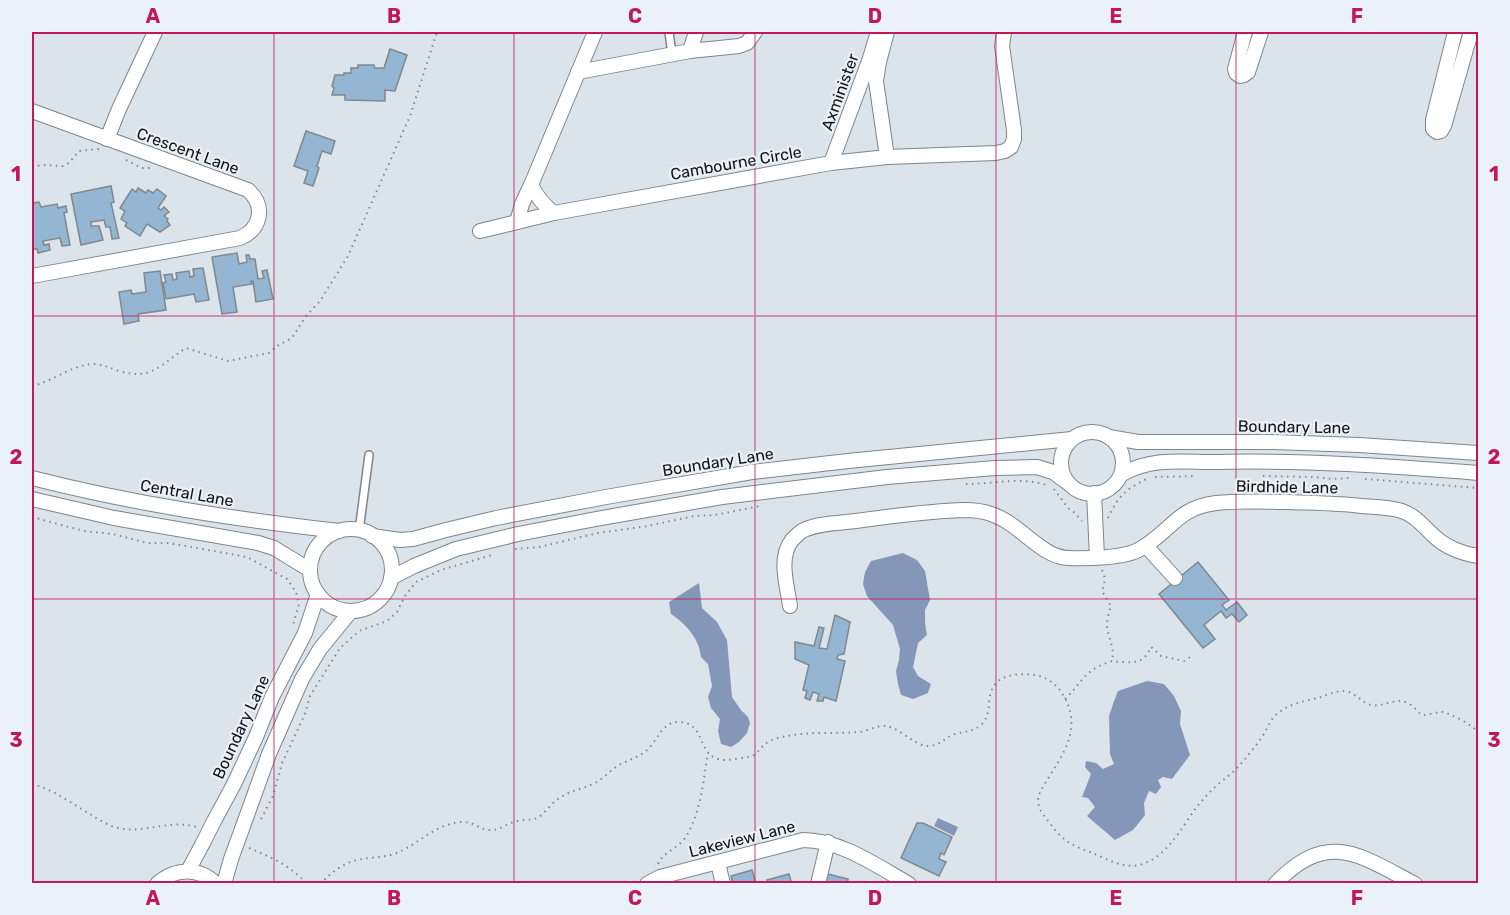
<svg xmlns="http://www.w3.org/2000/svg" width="1510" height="915" viewBox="0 0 1510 915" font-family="Rubik,sans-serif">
  <rect width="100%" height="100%" fill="#dce4eb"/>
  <g fill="#8497b8">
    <polygon points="903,553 917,560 925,571 930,600 925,610 925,623 927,635 918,643 913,667 918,676 931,684 928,693 913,699 901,695 898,684 896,671 899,660 900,649 893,625 867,596 863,584 865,572 871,561"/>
    <path d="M699,583L702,608L717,622L727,640L732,697L741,710L748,717L750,723L747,733L739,742L731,747L721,744L718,731L720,719L711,708L708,697L712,686L708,664L701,657C699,638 686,624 671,614L669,602Z"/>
    <polygon points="1147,681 1164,684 1174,696 1181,711 1180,724 1190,755 1172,779 1163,777 1158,780 1161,787 1156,794 1149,791 1144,803 1145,815 1133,830 1115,840 1087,816 1095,807 1088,798 1082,797 1091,774 1085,767 1086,761 1096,763 1103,769 1114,764 1110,754 1109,716 1114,701 1118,691"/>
    <polygon points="938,818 958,827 954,836 934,826"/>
  </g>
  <g fill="#95b6d2" stroke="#80878d" stroke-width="1.5">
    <polygon points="390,49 407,55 395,91 385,90 385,101 345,100 345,95 332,95 334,88 332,86 335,75 344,75 344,73 351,73 351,68 358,68 358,65 374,65 375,68 384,68"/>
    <polygon points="306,131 335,141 331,154 322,151 317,166 319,168 313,186 304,183 308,171 294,166"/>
    <polygon points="111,186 114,202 111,203 119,238 112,239 110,227 106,227 104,220 91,222 91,226 99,226 103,240 81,245 71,194"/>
    <polygon points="138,188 146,193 148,190 153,193 157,189 166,196 158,208 161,210 164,207 169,212 164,216 168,219 167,221 170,225 160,232 147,224 140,236 125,226 127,223 121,219 125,211 120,208 132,189 136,192"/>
    <polygon points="39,202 41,207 57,204 58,208 66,206 67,212 64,213 70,245 62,246 60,238 43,241 44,245 49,244 50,250 38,253 37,249 33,249 32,239 32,203"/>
    <polygon points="237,253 239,264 247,262 246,255 249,255 250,259 255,259 258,279 264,278 262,271 267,270 273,299 256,302 253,281 251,281 252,284 233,287 237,312 222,314 212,257"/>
    <polygon points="203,268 209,300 196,302 194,294 166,299 163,283 166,282 164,275 172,274 173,280 177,279 176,273 189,271 190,277 194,276 193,269"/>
    <polygon points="160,271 166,310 138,314 139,321 124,324 119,292 131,290 132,294 146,292 144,273"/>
    <polygon points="1198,562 1229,600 1222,605 1226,610 1237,602 1247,615 1239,622 1232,614 1226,618 1221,611 1204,625 1215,639 1203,648 1159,594"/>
    <polygon points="835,615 850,622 844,654 838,655 837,659 845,661 836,701 824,697 823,701 817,701 819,694 813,692 810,700 805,698 807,691 803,690 809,665 795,659 795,642 814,646 819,627 824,628 819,648 827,649"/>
    <polygon points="917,823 923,823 952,837 944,855 941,853 939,859 946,862 939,876 901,858"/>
    <polygon points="752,870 756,884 733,884 731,876"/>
    <polygon points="789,874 792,884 768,884 767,880"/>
    <polygon points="828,874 848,879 847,884 825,884"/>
  </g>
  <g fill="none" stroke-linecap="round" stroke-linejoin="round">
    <defs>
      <g id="service">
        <polyline points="669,32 672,54"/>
        <polyline points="359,531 369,455"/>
      </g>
      <g id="minor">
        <path d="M595,32L531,185C537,197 543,205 554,213L831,163L887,157L996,153L1005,151L1011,147L1014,139V130L1002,46L1004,32"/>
        <polyline points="1245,32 1235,69 1236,73 1240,76 1244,75 1248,72 1261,32"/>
        <polyline points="1455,32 1433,120 1433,129 1437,132 1441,131 1444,126 1471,32"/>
        <polyline points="690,51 696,32"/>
        <polyline points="578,72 690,51 739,46 747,43 755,32"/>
        <path d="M32,111L248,190C266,206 261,229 240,238L32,276"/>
        <polyline points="107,139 119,109 155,32"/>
        <polyline points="887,157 876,81 879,62 887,32"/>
        <polyline points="831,163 869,61 878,32"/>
        <polyline points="517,222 522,204 531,185"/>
        <polyline points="480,231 554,213"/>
        <circle cx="1092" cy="463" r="31"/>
        <polyline points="1109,437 1138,442 1273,442 1359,445 1478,453"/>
        <path d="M1122,474C1153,457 1182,462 1216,462C1303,460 1392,466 1478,473"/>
        <path d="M32,478C134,504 234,519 339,531"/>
        <polyline points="1094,493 1097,557"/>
        <polyline points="32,499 114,518 258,543 274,548 310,570"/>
        <circle cx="351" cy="570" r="41"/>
        <polyline points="372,536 400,540 413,539 446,530 496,518 606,497 752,472 848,461 1072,439"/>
        <polyline points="1146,546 1175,578"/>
        <polyline points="391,578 414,566 456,549 518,534 596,519 722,497 887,477 995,468 1037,467 1053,472 1068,483"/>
        <path d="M790,606C787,585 778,558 792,540C795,537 799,533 802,531C817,523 840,523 856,521C892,516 928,511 964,510C973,510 983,511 991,514C1020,523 1041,558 1069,558C1086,559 1126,558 1140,549C1171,532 1176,508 1216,503C1240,500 1265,502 1289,502C1313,503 1337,503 1361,506C1375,507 1389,507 1402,511C1416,516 1423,526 1434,536C1445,547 1463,554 1478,556"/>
        <polyline points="213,823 234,784 256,737 272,697 305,633 318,594"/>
        <polyline points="242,829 269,754 302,679 320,649 351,611"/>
        <polyline points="718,863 723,884"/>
        <polyline points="188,871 204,841"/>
        <path d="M157,884C174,868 199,867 216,884"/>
        <polyline points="224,884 231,859"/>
        <path d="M647,884L660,877L803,840C841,840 877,866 909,884"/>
        <polyline points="818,884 828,842"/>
        <path d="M1275,884C1328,829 1359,855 1415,884"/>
      </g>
    </defs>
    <use href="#service" stroke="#7e858b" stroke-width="10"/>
    <use href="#minor" stroke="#7e858b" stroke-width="16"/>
    <g stroke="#81868c" stroke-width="2" stroke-dasharray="1.5 4.5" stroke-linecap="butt">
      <polyline points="126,160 142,168 151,168"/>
      <polyline points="32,167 42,165 63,166 69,163 79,151 99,149"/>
      <path d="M32,386C52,382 71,365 93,364C103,364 110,368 119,371C152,381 161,364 186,348L228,361L269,353L277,346L292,338L306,316L320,301L348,256L410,116L437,32"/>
      <polyline points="1263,476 1314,477 1332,479 1350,478"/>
      <polyline points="1155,477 1197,476"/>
      <polyline points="1365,479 1478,488"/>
      <path d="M966,484C993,484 1024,476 1049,486"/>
      <polyline points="1054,489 1068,508 1075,513 1082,521"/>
      <polyline points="32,517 84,531 113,534 147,543 169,543 247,557 287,579 296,592 299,604 293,625"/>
      <path d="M1108,518C1117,497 1128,487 1149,478"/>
      <polyline points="515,549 539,547 598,533 648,526 694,516 715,515 760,506"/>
      <path d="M1102,570C1106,578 1105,583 1102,591L1111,606C1109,612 1107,619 1107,626C1108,639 1115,646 1112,661"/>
      <path d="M1065,699C1078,687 1083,674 1099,666C1102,665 1108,662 1112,661C1115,661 1118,662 1121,662C1136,663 1145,662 1151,647L1161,656L1184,661L1193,655"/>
      <path d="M32,784C53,789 74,805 93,816C101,821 109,826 118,828C146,834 167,819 197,827"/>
      <polyline points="261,819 273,796 282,763 305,714 310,696 340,648 359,631 387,621 397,612 405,596 416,582 441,570 492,555"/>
      <path d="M249,848C271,857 291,866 307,884"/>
      <path d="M658,864C663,852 677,849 685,838C701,814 703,781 708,753"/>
      <path d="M320,884C331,873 343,863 357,860C370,857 382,858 394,854C419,845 432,825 461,822C472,821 479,829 489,830C500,831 507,823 517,821C524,819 532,821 539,817C547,811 552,802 561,797C571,790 584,789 595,783C604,778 611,770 619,765C628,760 637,758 646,751C657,742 661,723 677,722C709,721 694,759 725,760C731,760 750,757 754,755C763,748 764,741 778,738C804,731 832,734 859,732C867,731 874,727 881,726C898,724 911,745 928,746C940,746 945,737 955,734C966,731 974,732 982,724C990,715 988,707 990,696C994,673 1020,672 1039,676C1051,679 1060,688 1066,700C1081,732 1062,755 1046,782C1042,788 1038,794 1038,802C1039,810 1044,816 1049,822C1061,839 1070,845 1090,852C1105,858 1123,869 1139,865C1167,858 1181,828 1196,808C1202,800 1209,793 1216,786C1224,779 1232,774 1239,766C1247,757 1255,747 1262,737C1266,731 1269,723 1273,718C1285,704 1305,701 1321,697C1330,694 1339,689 1349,692C1357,695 1361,701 1368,704C1382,710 1396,694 1411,705C1415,708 1418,712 1422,715C1429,715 1436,712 1443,712C1452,714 1472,725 1478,732"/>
    </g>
    <use href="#service" stroke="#fff" stroke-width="7"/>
    <use href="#minor" stroke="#fff" stroke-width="14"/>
    <defs>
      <g id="minor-bridge">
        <polyline points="204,841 213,823"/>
        <polyline points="231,859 242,829"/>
      </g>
    </defs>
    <use href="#minor-bridge" stroke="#7e858b" stroke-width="16" stroke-linecap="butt"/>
    <use href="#minor-bridge" stroke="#fff" stroke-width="14"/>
  </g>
  <path fill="none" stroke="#c2185b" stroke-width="1.5" stroke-opacity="0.55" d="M274,32V884M514,32V884M755,32V884M996,32V884M1236,32V884M32,316H1478M32,599H1478"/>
  <g text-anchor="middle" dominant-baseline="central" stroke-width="4.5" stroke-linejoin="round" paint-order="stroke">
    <g font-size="16" fill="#111316" stroke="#eaf1f8">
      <text transform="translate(840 92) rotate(-70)">Axminister</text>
      <text transform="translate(188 151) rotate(20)">Crescent Lane</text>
      <text transform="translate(736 163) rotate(-10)">Cambourne Circle</text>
      <text transform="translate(1294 427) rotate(1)">Boundary Lane</text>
      <text transform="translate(718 462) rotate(-9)">Boundary Lane</text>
      <text transform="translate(1287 487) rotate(1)">Birdhide Lane</text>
      <text transform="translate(187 493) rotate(10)">Central Lane</text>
      <text transform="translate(241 727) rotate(-65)">Boundary Lane</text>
      <text transform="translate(742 839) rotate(-14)">Lakeview Lane</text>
    </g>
  </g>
  <rect width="1510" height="915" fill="none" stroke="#eaf1f8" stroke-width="66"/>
  <rect x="33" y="33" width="1444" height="849" fill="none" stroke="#c2185b" stroke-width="2"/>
  <g font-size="20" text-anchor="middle" font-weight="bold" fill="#c2185b">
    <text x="153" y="23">A</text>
    <text x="394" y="23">B</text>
    <text x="635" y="23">C</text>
    <text x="875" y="23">D</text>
    <text x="1116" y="23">E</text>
    <text x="1357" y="23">F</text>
    <text x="16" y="181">1</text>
    <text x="1494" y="181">1</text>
    <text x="16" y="464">2</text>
    <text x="1494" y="464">2</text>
    <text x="16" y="747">3</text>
    <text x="1494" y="747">3</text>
    <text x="153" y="905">A</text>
    <text x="394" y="905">B</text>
    <text x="635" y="905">C</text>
    <text x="875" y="905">D</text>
    <text x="1116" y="905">E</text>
    <text x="1357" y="905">F</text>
  </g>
</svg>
